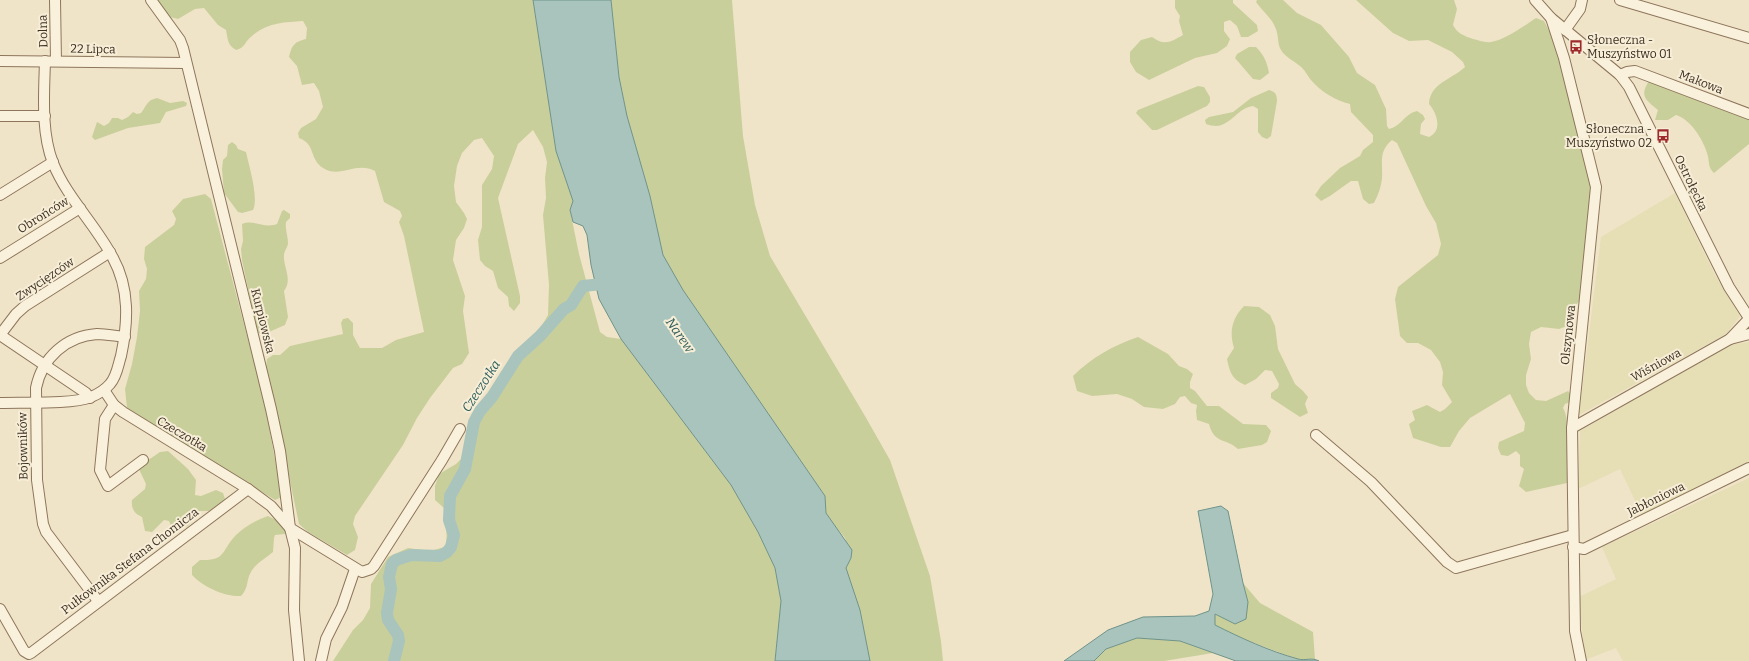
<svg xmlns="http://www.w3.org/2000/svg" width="1749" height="661" viewBox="0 0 1749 661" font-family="Bitter,serif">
  <rect width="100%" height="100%" fill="#f0e4c8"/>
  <g fill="#e6deb5">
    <polygon points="1675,193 1715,275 1740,316 1726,334 1579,415 1601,237"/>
    <polygon points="1749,342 1749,462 1642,515 1620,469 1578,489 1580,431 1729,345"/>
    <polygon points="1749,478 1749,661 1623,661 1616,648 1585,660 1579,597 1616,579 1602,547"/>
  </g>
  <g fill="#c9cf9b">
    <path d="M157,0H533L556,151L573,201L570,210L579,254L600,332L607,337L621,339L731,485L758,532L775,568L781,601L775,661H333L353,630L363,620L370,608L371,584L388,557L408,548L430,551L445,547C449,534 444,521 444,508L435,500V486L439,474L456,464L464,456L471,416L506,370L511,357L541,327L548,315L549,285L543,215L546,198L545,178L547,162L543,147L533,130L518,144L498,198L520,296V303L514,311L509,306L508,297L498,288L493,271L485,266L480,260L478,240L482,227V185L492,169L494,156L482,138L474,140L462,153L457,166L454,186L456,202L464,213L467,219L464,228L456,240L453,260L465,296L463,311L469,353L462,364L453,368L430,398L417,418L403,445L355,516L353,524L358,537L355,550L347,555L308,532L299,524L266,367L267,359L273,355H280L290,346L343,334L341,323L343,319L348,318L353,323V335L360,348H382L396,340L424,332L404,236L399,222L402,216L400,211L384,202L375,171C356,161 340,179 323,168C309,159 316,144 299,138L298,133L301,128L316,119L323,107L319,91L314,83L302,85L297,66L289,57C292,45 294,42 306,39L307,28L303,21C285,22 266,23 252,36C245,41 245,48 236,50C227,45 228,39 226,30L218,25L204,8L195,9L178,19L170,17Z"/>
    <polygon points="611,0 732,0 743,136 755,205 770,256 865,416 890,460 930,576 941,641 943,661 870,661 860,610 846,568 851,558 845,538 835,526 826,513 825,496 683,290 663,255 650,196 627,116 619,77"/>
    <path d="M1175,0H1233V3L1257,25L1258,31L1248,37H1241L1237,26L1230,20L1224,22V31L1230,39L1227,46L1217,53L1195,58L1149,80L1136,72L1130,62V52L1141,40L1152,37C1164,46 1171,42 1183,35L1179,21L1180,16L1175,8Z"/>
    <path d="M1257,0H1283L1297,13L1321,25L1349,57L1357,73L1375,85L1386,109L1387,126L1389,129C1402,126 1404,114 1417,111L1423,115L1425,119L1421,124L1420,134L1429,137C1443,131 1437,113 1429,104C1430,83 1451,80 1465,67L1463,62L1452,52L1428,40L1409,41L1393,33L1356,0H1454L1457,9L1453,25C1457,33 1464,36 1473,39C1478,40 1485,43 1491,42C1505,40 1524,26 1536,18L1544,21L1554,40L1593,180L1582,298L1573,308L1567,326L1559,329L1541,327L1531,332L1529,344L1531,359L1526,375V385L1529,393L1536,400L1546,401L1568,391L1572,396L1570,402L1565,404L1563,408C1571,419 1568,467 1567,483L1526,492L1519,486L1524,469L1520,466V455L1516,451L1508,456L1501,455L1498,448L1499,442L1524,431L1525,423L1510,394L1470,418L1459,431L1450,447H1441L1413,438L1409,424L1415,420L1412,411L1427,405L1440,412L1445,409L1452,402L1442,385L1443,372L1440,362L1431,350L1418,343H1407L1400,336L1395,299L1398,287L1438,255L1441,244L1436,223L1426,206L1397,143L1392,140C1378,152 1383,162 1382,178C1381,188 1378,195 1374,203L1369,204L1363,199L1358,181H1351L1330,196L1321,201L1315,195L1321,186L1340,168L1360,156L1363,150L1373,142V135L1351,112L1350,104C1336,101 1320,91 1311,80C1307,75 1305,70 1300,66C1293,60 1285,57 1281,50C1277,44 1279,34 1275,27C1271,17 1262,11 1256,2Z"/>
    <path d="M1249,47H1256C1264,55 1267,62 1269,73L1260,80L1253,79L1235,58L1237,54Z"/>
    <path d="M1649,81L1749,118V144L1714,173C1707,167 1710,161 1707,153C1703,139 1690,119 1676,115L1668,120H1655L1658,110C1646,100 1639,96 1649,81Z"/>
    <polygon points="1198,86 1204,87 1210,97 1210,102 1207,106 1157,130 1152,130 1136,113 1138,110"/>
    <path d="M1269,90C1275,92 1277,94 1277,101L1271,136L1267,139L1262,137L1258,132V109L1253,106C1239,107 1230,126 1216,126C1213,126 1209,125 1206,124L1205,120L1209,117L1233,112L1251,98Z"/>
    <path d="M157,98L170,103L183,101L187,103L186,106L166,112L160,123L128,128L95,140L92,137L97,122L104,126L109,123L112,118H118L122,120L128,117L133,112L137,114L141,113C147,105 147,100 157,98Z"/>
    <path d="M232,142L236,145L238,149L246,152C249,166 259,198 253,210L242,213L238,212L224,193L222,169L223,160L227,156L228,145Z"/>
    <polygon points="205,194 211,199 264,400 282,497 275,500 135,415 127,408 125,389 132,364 137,337 140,311 139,291 146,279 147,269 144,259 145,247 174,225 176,219 172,211 183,199"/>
    <path d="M284,210L290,214V218L286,222C285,230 288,236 288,243C288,247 284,251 284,255C283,267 293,279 284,291L288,317L285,325L262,335L257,332L242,260L241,249L243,241L242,224C254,219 264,229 277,224L282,211Z"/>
    <path d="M1244,306L1259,307L1270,315L1275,326L1278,349L1295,384L1303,391L1308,397L1305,404L1308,413L1300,417L1271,398V393L1278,388L1279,384L1272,371L1265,370L1256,379L1245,385C1232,379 1230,373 1227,359L1234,348C1229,332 1232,318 1244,306Z"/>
    <path d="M1138,337L1168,354L1179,366L1187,369L1193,374L1190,382V388L1195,391L1207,406H1219L1243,424L1266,425L1271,431L1267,442L1262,445L1238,449C1226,438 1214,444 1209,424L1197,420L1196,411L1197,405L1191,403L1185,396L1180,397L1175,404L1163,409L1144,407L1132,399L1117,394L1092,396L1077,391L1073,376C1091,358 1114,345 1138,337Z"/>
    <path d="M168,451L188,469L196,480L195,495L201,496L216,490L223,493L225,499L218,506L209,511H200L193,519L188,526L173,530L169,521L164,520L152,532L145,531L142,517C134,514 131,508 132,500L145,489L146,484L138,467L160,452Z"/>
    <path d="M268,516L280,522L286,531L285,534L275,535L274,538L273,552C266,558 255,564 251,572C246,580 249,588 241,596C225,597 203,587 192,575V567L200,560C227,561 221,550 236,535C245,526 256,520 268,516Z"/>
    <polygon points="1243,583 1260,603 1313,632 1315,659 1299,660 1246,640 1215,625 1215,614 1235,624 1248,602"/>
    <polygon points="1137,638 1180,641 1213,653 1164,661 1094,661 1106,649"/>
  </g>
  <g fill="#a9c4bc" stroke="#6f938a">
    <polygon points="533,0 611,0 619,77 627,116 650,196 663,255 683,290 825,496 826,513 852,550 851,558 846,568 860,610 870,661 775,661 781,601 775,568 758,532 731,485 621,339 599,299 591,265 587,235 583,226 573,222 570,210 573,201 556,151"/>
    <path d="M1221,506L1228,511L1243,583L1248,602L1246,619L1235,624L1215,614V625C1241,638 1269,651 1298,659C1305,661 1312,657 1319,661H1236L1180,641L1137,638L1106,649L1094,661H1064L1108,630L1143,617L1195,616L1209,611L1213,594L1198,511Z"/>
  </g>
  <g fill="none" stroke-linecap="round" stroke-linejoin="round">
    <polyline stroke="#a9c4bc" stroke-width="12" points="394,661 399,641 398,635 388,620 387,613 391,589 389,577 392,564 396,560 411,555 440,556 447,552 451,547 454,535 449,520 450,496 465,469 474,422 480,411 492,397 518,356 540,336 564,309 571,305 583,286 612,283"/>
    <defs>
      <g id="minor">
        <polyline points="55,0 56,61"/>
        <polyline points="151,0 180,40 183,48 271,409 280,451 290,528 295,548 294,610 299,661"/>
        <polyline points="1535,0 1551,18 1620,75 1629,87 1729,287 1749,318"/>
        <polyline points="1620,0 1749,38"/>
        <polyline points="1551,18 1564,58 1596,187 1572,428 1575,631 1581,661"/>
        <polyline points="1565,30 1580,9 1582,0"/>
        <polyline points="0,61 186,63"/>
        <polyline points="1620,75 1627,72 1635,71 1749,114"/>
        <polyline points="0,116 45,116"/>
        <polyline points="0,195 53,162"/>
        <polyline points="0,258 80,208"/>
        <polyline points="0,335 16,314 25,306 110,252"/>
        <polyline points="0,335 86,393 90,398"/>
        <polyline points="1730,339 1749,334"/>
        <polyline points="104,390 114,405 123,412 248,489 271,506 290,528 362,572 371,569 374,566 442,460 460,429"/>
        <path d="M0,403C24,402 70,405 91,397C98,394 105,390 110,384C117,376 118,365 121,356C128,323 130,289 113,258C96,225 67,198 53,163C41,132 44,95 45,61"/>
        <polyline points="114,405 105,419 100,470 108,486 143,460"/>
        <polyline points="1572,428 1730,339 1749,319"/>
        <polyline points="1316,435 1371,482 1447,562 1456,568 1573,535"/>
        <polyline points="1573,547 1584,549 1749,468"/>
        <path d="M98,601L46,532L43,524L37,480L36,388C42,358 66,336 97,334C106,334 115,336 125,337"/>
        <polyline points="0,609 24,651 29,654 31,653 248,489"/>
        <polyline points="321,661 326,639 342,607 355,569"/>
      </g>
    </defs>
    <use href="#minor" stroke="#8d765c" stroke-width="12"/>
    <use href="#minor" stroke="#faf1dc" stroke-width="10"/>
  </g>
  <defs>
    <symbol id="bus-bare" viewBox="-9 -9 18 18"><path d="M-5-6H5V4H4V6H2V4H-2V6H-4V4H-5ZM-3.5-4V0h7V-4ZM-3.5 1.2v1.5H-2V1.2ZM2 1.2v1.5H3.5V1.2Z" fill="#9e2a2b" stroke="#f7eed8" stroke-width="2.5" paint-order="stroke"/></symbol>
  </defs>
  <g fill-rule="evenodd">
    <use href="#bus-bare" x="1566" y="37" width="20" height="20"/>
    <use href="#bus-bare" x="1653" y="126" width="20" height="20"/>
  </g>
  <g text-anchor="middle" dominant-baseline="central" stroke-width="4" stroke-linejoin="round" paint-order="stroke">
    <g font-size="12" fill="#3d2e20" stroke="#f7eed8">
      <text transform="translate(43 31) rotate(-92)">Dolna</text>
      <text transform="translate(93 49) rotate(1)">22 Lipca</text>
      <text transform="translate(1701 82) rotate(21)">Makowa</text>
      <text transform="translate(1691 183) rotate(64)">Ostrołęcka</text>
      <text transform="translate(43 215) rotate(-32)">Obrońców</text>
      <text transform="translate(45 279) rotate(-34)">Zwycięzców</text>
      <text transform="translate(263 321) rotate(76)">Kurpiowska</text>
      <text transform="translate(1568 335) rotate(-84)">Olszynowa</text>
      <text transform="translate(1656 365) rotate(-29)">Wiśniowa</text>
      <text transform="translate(182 434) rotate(31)">Czeczotka</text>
      <text transform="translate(23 446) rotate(-91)">Bojowników</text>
      <text transform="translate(1656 499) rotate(-26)">Jabłoniowa</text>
      <text transform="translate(130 561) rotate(-37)">Pułkownika Stefana Chomicza</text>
    </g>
    <g font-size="12" fill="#3d2e20" stroke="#f7eed8" text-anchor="start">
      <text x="1587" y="40">Słoneczna -<tspan x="1587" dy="14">Muszyństwo 01</tspan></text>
      <text x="1652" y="129" text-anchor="end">Słoneczna -<tspan x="1652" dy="14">Muszyństwo 02</tspan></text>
    </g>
    <g font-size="13" font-style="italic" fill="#2f5d5a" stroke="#f7eed8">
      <text transform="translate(680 335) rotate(55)">Narew</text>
      <text transform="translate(481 386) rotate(-57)">Czeczotka</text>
    </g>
  </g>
</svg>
